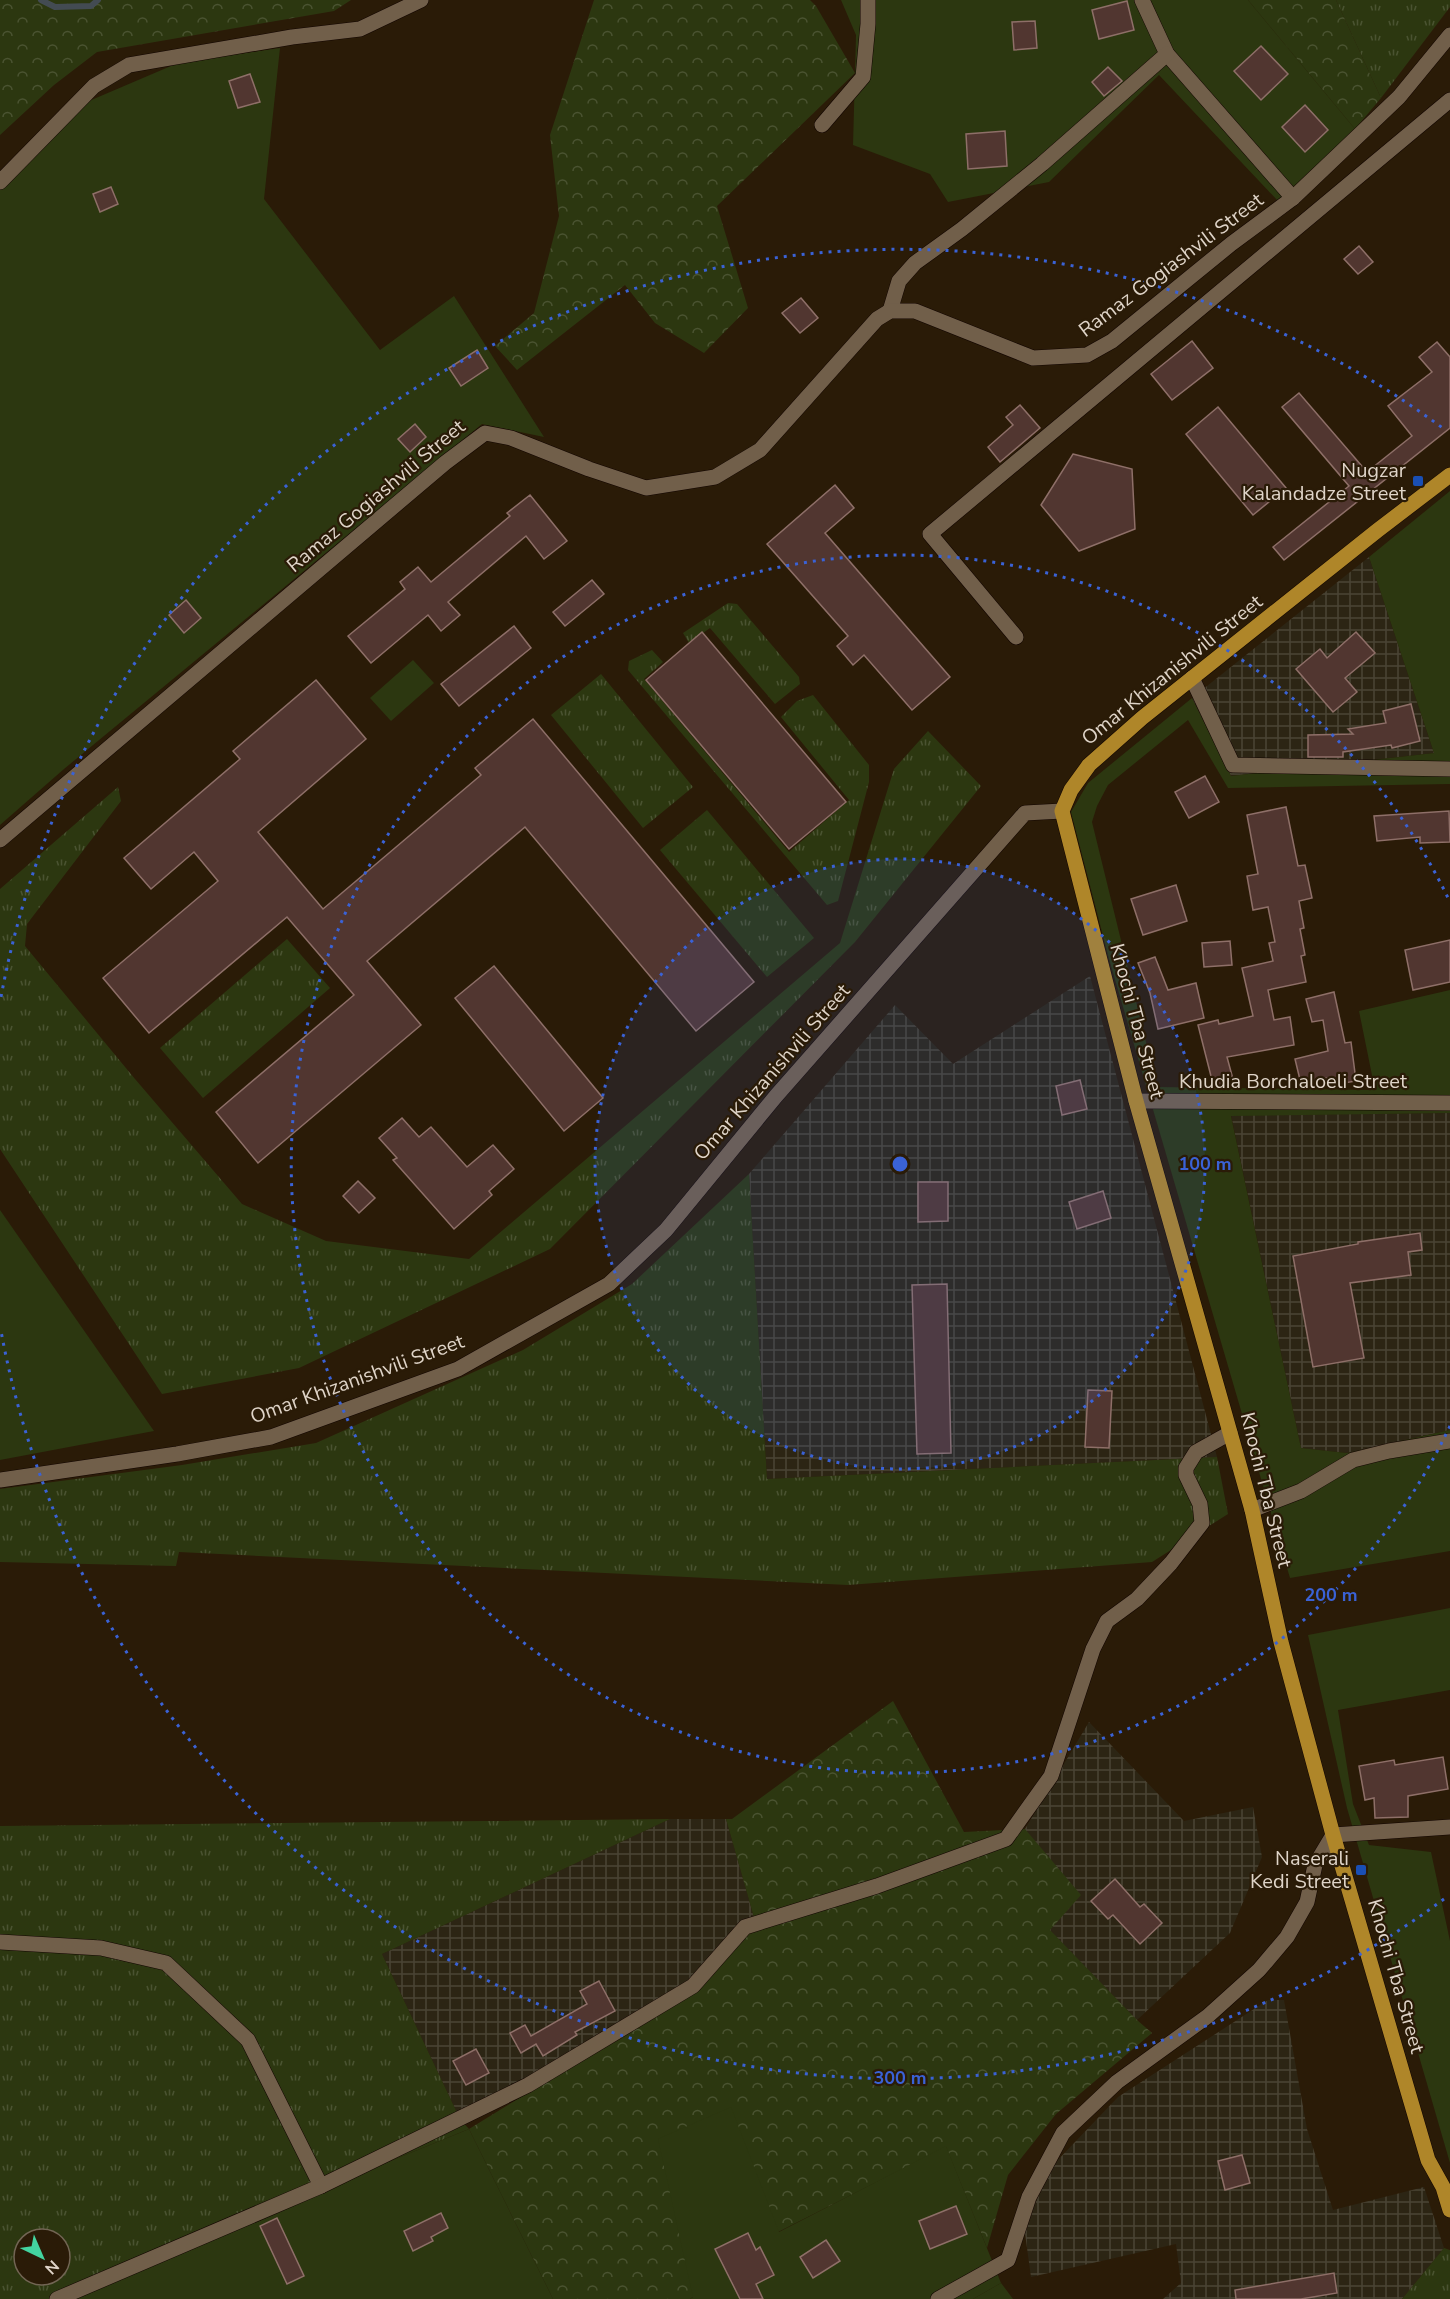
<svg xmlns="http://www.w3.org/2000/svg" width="1450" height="2299" viewBox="0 0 1450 2299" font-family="'Nunito Sans',sans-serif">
  <defs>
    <pattern id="industrial-grid" width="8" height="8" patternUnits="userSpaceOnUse" patternTransform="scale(1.5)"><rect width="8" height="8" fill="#2c2514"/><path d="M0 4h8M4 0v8" fill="none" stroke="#4a4435"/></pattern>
    <pattern id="grass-tufts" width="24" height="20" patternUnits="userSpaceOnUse" patternTransform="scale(1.5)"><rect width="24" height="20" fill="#2c3710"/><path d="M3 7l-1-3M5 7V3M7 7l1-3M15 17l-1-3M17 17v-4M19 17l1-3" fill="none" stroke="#4a5331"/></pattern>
    <pattern id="forest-crowns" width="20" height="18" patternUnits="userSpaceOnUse" patternTransform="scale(1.5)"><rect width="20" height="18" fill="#2c3710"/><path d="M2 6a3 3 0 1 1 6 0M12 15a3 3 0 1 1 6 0" fill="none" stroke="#4a5331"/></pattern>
  </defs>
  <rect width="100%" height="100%" fill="#2a1b07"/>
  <g fill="url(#industrial-grid)">
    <polygon points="1369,557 1434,753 1231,776 1192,698"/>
    <polygon points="1090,976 1217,1457 767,1479 749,1174 895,1005 953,1064"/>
    <polygon points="1450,1113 1450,1430 1347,1453 1301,1448 1231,1115"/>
    <polygon points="1089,1722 1184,1821 1253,1807 1262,1857 1230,1933 1137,2020 1049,1930 1025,1829"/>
    <polygon points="670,1819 726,1819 755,1921 700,1987 460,2119 382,1954"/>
    <polygon points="1268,2000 1284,2000 1307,2129 1333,2210 1424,2187 1444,2248 1402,2299 1163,2299 1181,2283 1176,2244 1031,2277 1024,2226 1054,2164 1118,2097"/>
  </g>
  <g fill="url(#grass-tufts)" fill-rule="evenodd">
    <polygon points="1336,0 1450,0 1450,7 1381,98"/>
    <polygon points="728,603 737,604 799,677 800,684 775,704 710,628 689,643 683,633"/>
    <polygon points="652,650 663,662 644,679 789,852 849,800 781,717 797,701 813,695 869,765 869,782 838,901 827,905 628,670 629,661"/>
    <polygon points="601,674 693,787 643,828 551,715"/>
    <polygon points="928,731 981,786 855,942 550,1249 299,1368 162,1394 0,1149 0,889 118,787 121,801 27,924 25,946 135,1079 242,1204 326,1241 469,1259 840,943 894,769"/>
    <polygon points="707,810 814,938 767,977 660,850"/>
    <polygon points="287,939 330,988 203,1098 160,1048"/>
    <polygon points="749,1174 767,1479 1217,1457 1228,1514 1152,1562 848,1585 179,1552 176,1566 0,1562 0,1489 182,1465 316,1443 523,1350 632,1284"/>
    <path d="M670,1819L382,1954L460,2119L469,2129L52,2299H0V1826ZM24,2239H60V2275H24Z"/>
    <polygon points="1444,2248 1450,2250 1450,2299 1402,2299"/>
    <polygon points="1001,2283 1013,2299 973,2299"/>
  </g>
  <g fill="url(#forest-crowns)">
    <polygon points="0,0 351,0 334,11 97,52 54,85 0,135"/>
    <polygon points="594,0 810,0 816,6 855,73 717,206 748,308 704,353 655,323 625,285 517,370 495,346 534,313 559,216 550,135"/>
    <polygon points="1248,0 1336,0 1381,98 1355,129"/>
    <polygon points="893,1701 964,1832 1025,1829 1081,1895 1050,1930 1137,2020 1152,2033 1056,2114 1008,2175 987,2248 946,2147 778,2232 690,2299 553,2299 469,2129 700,1987 755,1921 726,1819 732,1819"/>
  </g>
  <g fill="#2c3710">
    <polygon points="841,0 1248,0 1355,129 1278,201 1159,75 1049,182 948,202 930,174 853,145 856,35"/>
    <polygon points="280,48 264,199 380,350 454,296 544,437 482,424 64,769 0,825 0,189 89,101 178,63"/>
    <polygon points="1450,491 1450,784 1228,788 1188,720 1108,785 1097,806 1092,822 1157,1087 1375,1090 1359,1011 1450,990 1450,1113 1231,1116 1301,1448 1347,1453 1450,1430 1450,1551 1290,1578 1109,959 1071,812 1088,783 1192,698 1231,776 1434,753 1369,557"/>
    <polygon points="413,660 434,683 391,721 370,698"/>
    <polygon points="0,1210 154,1431 0,1460"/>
    <polygon points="1450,1608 1450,1690 1338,1710 1353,1804 1369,1845 1431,1852 1450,1941 1450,2163 1347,1808 1308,1635"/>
    <polygon points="731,2107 779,2232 946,2146 1001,2283 973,2299 690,2299 693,2297 658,2139"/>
    <polygon points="469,2129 553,2299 52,2299"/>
  </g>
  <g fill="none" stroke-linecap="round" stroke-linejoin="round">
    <polyline stroke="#434b52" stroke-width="6" points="41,0 55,7 91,6 98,0"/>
  </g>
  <g fill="#513630" stroke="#8e6f68" stroke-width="1.5">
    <polygon points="1127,1 1134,30 1099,39 1092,10"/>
    <polygon points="1035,21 1037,48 1014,50 1012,22"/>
    <polygon points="1261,46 1288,74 1261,100 1234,71"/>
    <polygon points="1108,67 1122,81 1104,96 1092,82"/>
    <polygon points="250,74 260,102 238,108 229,81"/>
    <polygon points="1305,105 1328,130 1305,152 1282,127"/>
    <polygon points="1005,131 1007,166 968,169 966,134"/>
    <polygon points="111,187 118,204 100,212 93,194"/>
    <polygon points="1359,246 1373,262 1358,274 1344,259"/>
    <polygon points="801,298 818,318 800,333 782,313"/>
    <polygon points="1192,341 1213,368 1172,400 1151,374"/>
    <polygon points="1437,342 1450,357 1450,428 1284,560 1273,547 1349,486 1282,407 1299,393 1367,472 1412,436 1388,406 1432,372 1419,357"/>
    <polygon points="477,350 488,368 461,386 449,368"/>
    <polygon points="1020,405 1040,428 1000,462 988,447 1013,425 1006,417"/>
    <polygon points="1218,407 1286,488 1253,515 1186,434"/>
    <polygon points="415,424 426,437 410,452 398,439"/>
    <polygon points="1073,454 1132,469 1135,529 1079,551 1041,505"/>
    <polygon points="835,485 854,508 825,533 950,677 912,710 864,655 853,665 837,646 848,636 767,544"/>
    <polygon points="530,495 567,541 544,559 526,536 448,602 460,615 441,631 428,615 371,663 348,636 405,589 400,582 418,567 431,582 510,516 507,513"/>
    <polygon points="592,580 604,594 565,626 553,612"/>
    <polygon points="186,600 201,618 184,633 169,615"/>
    <polygon points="514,626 531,648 459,706 441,684"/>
    <polygon points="702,632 846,802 789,849 646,680"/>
    <polygon points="1356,632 1375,653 1345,678 1357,692 1333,712 1296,669 1320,649 1327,658"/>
    <polygon points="316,680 366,739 258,832 323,909 481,775 475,768 533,719 754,982 696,1031 525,827 367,961 421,1025 258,1163 216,1112 354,995 287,917 149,1033 103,978 218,881 194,852 151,889 124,858 240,759 233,751"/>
    <polygon points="1411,704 1420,741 1392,748 1391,745 1343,752 1343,757 1308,757 1308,735 1353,734 1348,729 1386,723 1383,711"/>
    <polygon points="1205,776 1219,802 1189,818 1175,792"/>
    <polygon points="1286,807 1298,866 1305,865 1312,898 1299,901 1304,928 1300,929 1305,955 1301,956 1306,982 1268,990 1274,1020 1290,1017 1294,1045 1227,1057 1234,1083 1214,1088 1198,1025 1218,1020 1219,1024 1253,1016 1242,968 1273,961 1269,943 1275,942 1268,907 1253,910 1247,876 1258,874 1247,815"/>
    <polygon points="1449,811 1450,842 1420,843 1420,837 1377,841 1374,816"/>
    <polygon points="1176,885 1187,921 1143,935 1131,899"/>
    <polygon points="1450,940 1450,982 1413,990 1405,950"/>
    <polygon points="1230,941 1232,965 1204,967 1202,943"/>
    <polygon points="1155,957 1168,990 1196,983 1204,1018 1158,1029 1150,993 1138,963"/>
    <polygon points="494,966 603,1098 564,1131 455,998"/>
    <polygon points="1334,992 1345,1043 1351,1042 1356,1081 1333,1085 1332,1077 1301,1084 1295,1059 1328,1051 1323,1020 1312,1022 1306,999"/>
    <polygon points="1080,1080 1087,1109 1062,1115 1056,1086"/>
    <polygon points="402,1118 419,1137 431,1127 467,1167 493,1145 514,1169 489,1191 492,1195 454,1229 393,1160 397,1158 379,1138"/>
    <polygon points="358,1181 375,1198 359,1213 343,1196"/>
    <polygon points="918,1182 948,1182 948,1221 918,1222"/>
    <polygon points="1103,1191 1111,1218 1077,1229 1069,1202"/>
    <polygon points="1420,1233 1422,1250 1408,1252 1411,1275 1350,1283 1364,1358 1313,1367 1293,1256 1358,1244 1358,1242"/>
    <polygon points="947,1284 951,1453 917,1454 912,1285"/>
    <polygon points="1088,1390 1112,1391 1109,1448 1085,1447"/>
    <polygon points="1443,1757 1448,1789 1408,1796 1408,1817 1375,1818 1374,1798 1365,1800 1359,1766 1394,1760 1395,1765"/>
    <polygon points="1115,1879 1140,1907 1144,1904 1162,1923 1140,1944 1113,1915 1108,1919 1091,1901"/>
    <polygon points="599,1981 615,2011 575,2032 577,2035 543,2056 536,2044 521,2053 510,2033 525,2025 531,2036 587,2004 580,1991"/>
    <polygon points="476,2049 489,2073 466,2085 453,2061"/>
    <polygon points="1242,2155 1250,2183 1225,2190 1218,2161"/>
    <polygon points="956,2206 967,2234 930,2249 919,2221"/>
    <polygon points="441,2213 448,2228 431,2237 433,2241 413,2251 404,2231"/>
    <polygon points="277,2218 304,2276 287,2284 260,2226"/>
    <polygon points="748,2233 756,2250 760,2247 774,2275 756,2284 763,2299 740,2299 715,2249"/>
    <polygon points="826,2240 840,2261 813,2278 800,2257"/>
    <polygon points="1334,2273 1337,2293 1301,2299 1236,2299 1235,2290"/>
  </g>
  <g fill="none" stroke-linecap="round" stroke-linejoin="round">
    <defs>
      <g id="street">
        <polyline points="1142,0 1167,54 1293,198"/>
        <polyline points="822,125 863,77 868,24 868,0"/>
        <polyline points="0,182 94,86 129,65 292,37 360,29 421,0"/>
        <polyline points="890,311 899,281 915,263 962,229 1042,164 1167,54"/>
        <polyline points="1016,637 930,534 1450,100"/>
        <polyline points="1192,678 1233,765 1450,769"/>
        <polyline points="0,840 445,463 485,433 511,438 589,469 646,488 715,477 760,450 877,319 890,311 915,311 1033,358 1087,355 1112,341 1231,244 1293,198 1399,97 1450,35"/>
        <polyline points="1136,1101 1450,1103"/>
        <polyline points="0,1480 177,1454 271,1437 458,1369 609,1284 666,1230 776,1096 1025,813 1062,811"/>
        <polyline points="1252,1510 1301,1491 1353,1460 1389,1451 1450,1441"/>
        <polyline points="0,1942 101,1948 166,1963 248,2040 321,2186"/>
        <polyline points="57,2299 321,2186 528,2085 693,1986 745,1927 877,1886 1006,1839 1051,1776 1093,1649 1107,1621 1137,1599 1171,1563 1202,1523 1200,1504 1186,1475 1186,1468 1196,1452 1230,1433"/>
        <polyline points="938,2299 1008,2260 1029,2197 1063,2133 1117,2082 1208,2016 1259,1970 1287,1937 1307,1902 1315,1865 1333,1835 1450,1827"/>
      </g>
      <polyline id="primary" points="1450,475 1378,530 1142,718 1089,765 1071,790 1062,811 1136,1101 1252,1510 1281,1642 1333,1835 1428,2160 1443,2187 1450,2210"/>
    </defs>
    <use href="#street" stroke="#120500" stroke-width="16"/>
    <use href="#primary" stroke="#120500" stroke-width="16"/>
    <use href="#street" stroke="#715f4a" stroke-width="15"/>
    <use href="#primary" stroke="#af8629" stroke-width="15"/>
  </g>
  <circle cx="900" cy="1164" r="305" fill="#3a62d6" fill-opacity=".12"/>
  <g fill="none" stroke="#3a62d6" stroke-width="3" stroke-dasharray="3 6">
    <circle cx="900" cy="1164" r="305"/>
    <path d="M1450 1426A609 609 0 1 1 1450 902"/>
    <path d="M1444 1899A914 914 0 0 1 1 1331M1 997A914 914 0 0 1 1444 429"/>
  </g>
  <g fill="#1a4fb4" stroke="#2a1b07" stroke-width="2">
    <rect x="1412" y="475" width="12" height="12" rx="3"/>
    <rect x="1355" y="1864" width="12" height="12" rx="3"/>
  </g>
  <g text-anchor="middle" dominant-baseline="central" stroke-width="4.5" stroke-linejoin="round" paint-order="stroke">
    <g font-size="20" fill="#dfd4c8" stroke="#2a1b07">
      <text transform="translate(1171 265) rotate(-37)">Ramaz Gogiashvili Street</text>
      <text transform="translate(376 496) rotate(-40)">Ramaz Gogiashvili Street</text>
      <text transform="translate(1172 670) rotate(-39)">Omar Khizanishvili Street</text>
      <text transform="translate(1137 1021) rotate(75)">Khochi Tba Street</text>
      <text transform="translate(772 1072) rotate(-49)">Omar Khizanishvili Street</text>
      <text x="1293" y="1081">Khudia Borchaloeli Street</text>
      <text transform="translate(357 1379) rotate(-20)">Omar Khizanishvili Street</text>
      <text transform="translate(1266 1490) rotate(76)">Khochi Tba Street</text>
      <text transform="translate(1396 1976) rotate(74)">Khochi Tba Street</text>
    </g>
    <g font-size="20" fill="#dfd4c8" stroke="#2a1b07" text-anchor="end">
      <text x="1406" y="470">Nugzar<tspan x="1406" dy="23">Kalandadze Street</tspan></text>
      <text x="1349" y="1858">Naserali<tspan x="1349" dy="23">Kedi Street</tspan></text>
    </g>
  </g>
  <circle cx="900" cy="1164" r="9" fill="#3a62d6" stroke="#2a1b07" stroke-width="3"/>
  <g font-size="18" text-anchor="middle" font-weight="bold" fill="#3a62d6" stroke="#2a1b07" stroke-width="4.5" stroke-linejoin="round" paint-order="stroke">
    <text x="1205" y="1170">100 m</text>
    <text x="1331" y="1601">200 m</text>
    <text x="900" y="2084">300 m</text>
  </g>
  <g transform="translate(42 2257) rotate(136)"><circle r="28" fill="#2a1b07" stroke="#726554" stroke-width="1.5"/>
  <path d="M0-4.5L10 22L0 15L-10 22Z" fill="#43d4a0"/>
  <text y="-9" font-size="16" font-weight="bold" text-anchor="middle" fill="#dfd4c8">N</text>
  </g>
</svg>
